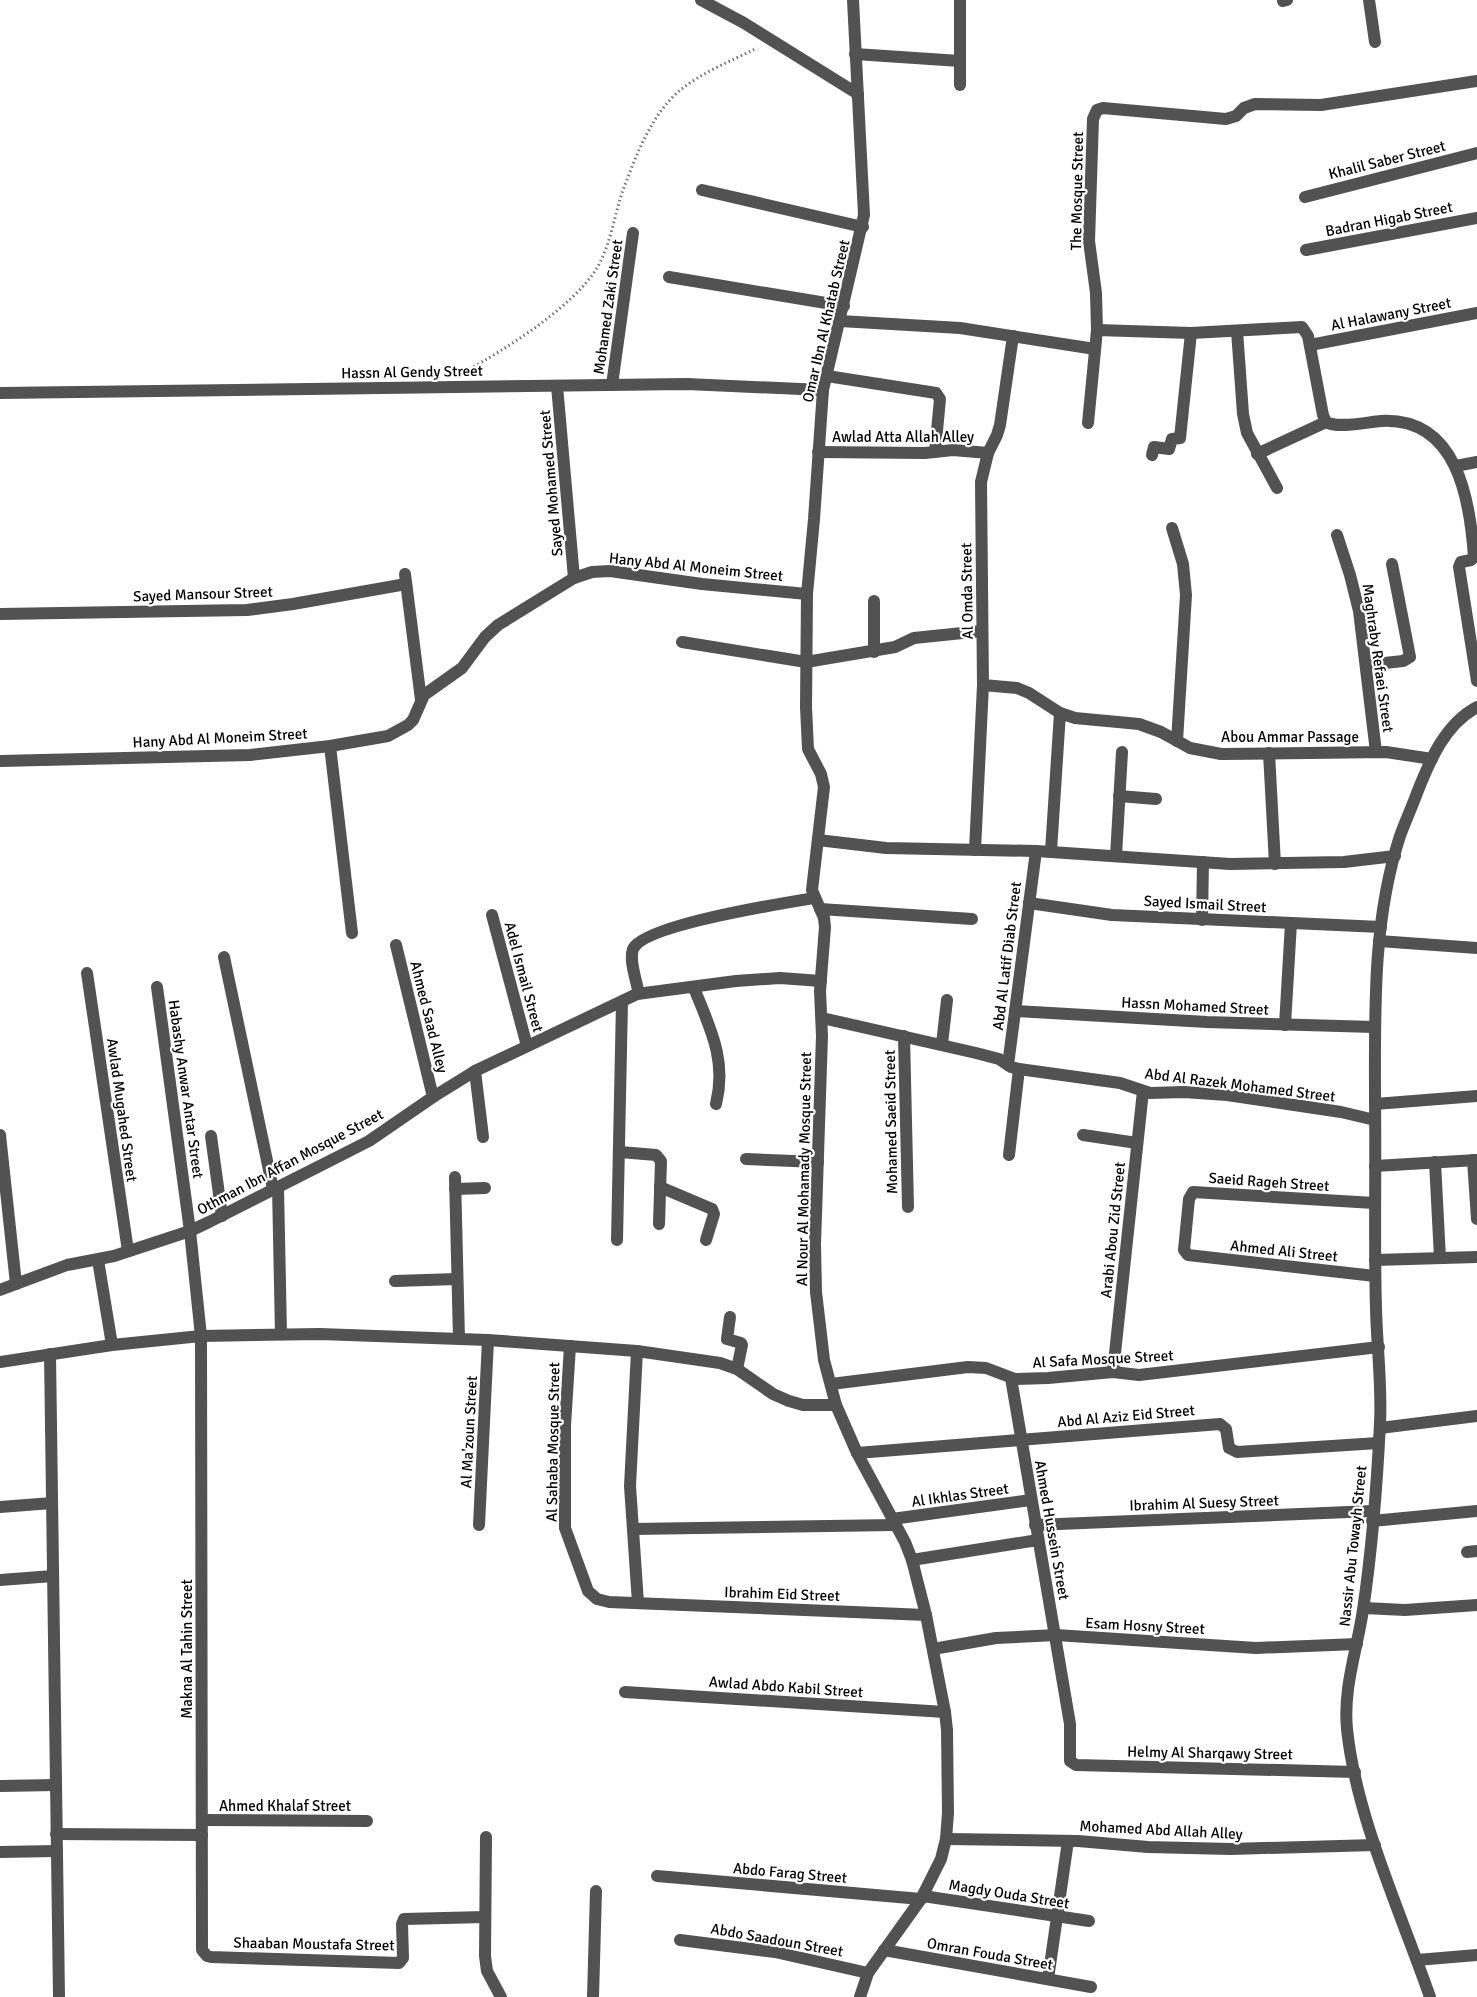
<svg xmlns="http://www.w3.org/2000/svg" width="1477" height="1997" viewBox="0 0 1477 1997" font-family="Signika,sans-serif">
  <rect width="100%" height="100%" fill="#fff"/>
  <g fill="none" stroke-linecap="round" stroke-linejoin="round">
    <path stroke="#747474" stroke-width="3" stroke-dasharray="1.5 3" stroke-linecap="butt" d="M466,371C506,349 573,307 597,268C611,244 614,216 623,190C636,156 650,117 678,92C700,73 731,61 757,48"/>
    <g stroke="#525252" stroke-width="12">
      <polyline points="701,0 744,23 858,94"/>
      <polyline points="853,0 864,215 823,390 814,519 807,594 806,707 808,749 821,774 824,787 812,890 824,918 825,927 820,991 822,1036 815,1244 816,1292 824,1360 836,1405 857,1453 905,1542 912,1560 926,1615 945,1712 947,1730 948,1813 946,1839 941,1859 921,1899 868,1973 860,1997"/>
      <polyline points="1369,0 1375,42"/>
      <polyline points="1283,1 1287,0"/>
      <polyline points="855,54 960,61"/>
      <polyline points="960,85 960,0"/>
      <polyline points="702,190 863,227"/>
      <polyline points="1305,197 1477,153"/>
      <polyline points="1306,250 1477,218"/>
      <polyline points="669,277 844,306"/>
      <polyline points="840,321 960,328 1095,349"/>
      <path d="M1097,330L1191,333L1302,327L1308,336L1323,415L1326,422C1338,429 1367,422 1381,421C1457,417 1470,499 1474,557L1471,560L1461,562L1459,567L1477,681"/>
      <polyline points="1237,331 1243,414 1247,433 1277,488"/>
      <polyline points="1310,345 1477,313"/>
      <polyline points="827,376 936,393 940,399 935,452"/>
      <polyline points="612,385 633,233"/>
      <polyline points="557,386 574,578"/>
      <polyline points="0,393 687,384 823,390"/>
      <polyline points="1088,423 1097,330 1096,293 1089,241 1093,119 1097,110 1103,108 1226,119 1236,116 1244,108 1255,104 1321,105 1477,81"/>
      <polyline points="818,452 925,453 953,450 988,453"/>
      <polyline points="1257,454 1326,422"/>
      <polyline points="1152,455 1154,447 1169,449 1172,439 1180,438 1191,333"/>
      <polyline points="1456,466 1477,462"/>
      <polyline points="1172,528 1183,564 1186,595 1177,741"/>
      <polyline points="1337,535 1350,575 1359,611 1376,752"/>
      <polyline points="405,574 421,700"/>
      <polyline points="874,601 874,652"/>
      <polyline points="0,614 247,610 293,604 406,584"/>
      <polyline points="682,642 806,662 895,647 914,638 982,631"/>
      <polyline points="1366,665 1403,661 1410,657 1392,564"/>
      <polyline points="983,685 1017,688 1029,693 1060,713 1075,718 1139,724 1161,732 1190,748 1221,754 1386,752 1432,759"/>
      <polyline points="330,746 352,933"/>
      <polyline points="1269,753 1275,864"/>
      <polyline points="0,761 250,755 330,746 388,736 408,725 413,720 424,695 462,668 485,637 498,625 574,578 592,572 610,571 702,584 807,594"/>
      <polyline points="1119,796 1156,799"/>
      <polyline points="818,840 886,848 1036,851 1230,864 1344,862 1395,856"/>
      <polyline points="975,850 983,685 981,482 988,453 997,435 1000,425 1013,336"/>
      <polyline points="1051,851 1060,713"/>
      <polyline points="1116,856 1122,752"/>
      <polyline points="1029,903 1112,915 1381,927"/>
      <polyline points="820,909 972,919"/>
      <polyline points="492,915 527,1046"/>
      <polyline points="1202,920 1203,862"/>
      <polyline points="1379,941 1477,948"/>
      <polyline points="396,945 433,1097"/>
      <polyline points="224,957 273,1189"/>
      <polyline points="87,973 128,1251"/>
      <polyline points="157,987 190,1231 201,1336 202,1950 207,1956 211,1957 399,1963 403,1958 402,1924 404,1919 485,1917"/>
      <path d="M694,988C710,1028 727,1060 716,1104"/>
      <path d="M637,994L638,990C636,979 629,960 633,949C644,925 784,903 814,898"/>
      <polyline points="1015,1011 1207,1022 1374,1027"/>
      <polyline points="822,1018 976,1053 999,1059 1011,1067 1019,1069 1120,1083 1150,1093 1184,1092 1227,1095 1341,1112 1375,1120"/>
      <polyline points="1285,1025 1291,923"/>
      <polyline points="904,1036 908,1207"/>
      <polyline points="942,1044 947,1000"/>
      <polyline points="1008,1065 1036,851"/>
      <polyline points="475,1071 483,1137"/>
      <polyline points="1375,1104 1477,1096"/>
      <polyline points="0,1135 16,1284"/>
      <polyline points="1083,1135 1137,1143"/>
      <polyline points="211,1136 222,1216"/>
      <polyline points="620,1152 656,1155 661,1161 659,1224"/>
      <polyline points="1009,1155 1019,1069"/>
      <polyline points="746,1159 818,1162"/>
      <polyline points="1473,1160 1477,1219"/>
      <polyline points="1435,1162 1440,1258"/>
      <polyline points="1375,1166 1477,1160"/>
      <polyline points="455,1177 459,1339"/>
      <polyline points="278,1187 281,1334"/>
      <polyline points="660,1187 712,1209 714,1214 706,1240"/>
      <polyline points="455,1189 485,1188"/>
      <polyline points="1374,1203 1193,1192 1189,1199 1184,1250 1188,1255 1375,1276"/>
      <polyline points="617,1240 622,1002"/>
      <polyline points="98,1260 112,1345"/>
      <polyline points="1375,1260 1477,1257"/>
      <polyline points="395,1281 457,1279"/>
      <polyline points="0,1290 67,1265 114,1256 190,1231 209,1222 369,1141 433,1097 475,1071 637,994 736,981 780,978 821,981"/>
      <polyline points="730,1317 727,1339 741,1343 742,1345 737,1369"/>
      <polyline points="570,1346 565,1426 565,1528 588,1591 597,1599 609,1602 926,1615"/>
      <polyline points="637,1351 630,1486 638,1603"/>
      <polyline points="50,1354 59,1997"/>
      <polyline points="0,1362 112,1345 201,1336 320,1334 488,1340 637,1351 720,1363 737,1369 773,1394 789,1401 803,1405 836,1405"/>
      <polyline points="1113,1372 1143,1091"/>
      <polyline points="1011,1378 1070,1724 1070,1761 1076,1765 1355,1772"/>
      <polyline points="831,1384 968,1367 986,1368 1015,1379 1048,1378 1113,1372 1139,1375 1379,1347"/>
      <polyline points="1380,1428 1477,1416"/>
      <polyline points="857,1453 1220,1424 1226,1429 1229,1448 1237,1452 1378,1443"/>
      <polyline points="0,1507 52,1503"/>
      <polyline points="892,1519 1031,1500"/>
      <polyline points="1372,1521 1477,1511"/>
      <polyline points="479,1525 488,1340"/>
      <polyline points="1035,1525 1373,1511"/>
      <polyline points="633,1529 895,1525"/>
      <polyline points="1467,1552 1477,1551"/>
      <polyline points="912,1560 1038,1540"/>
      <polyline points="0,1580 53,1576"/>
      <polyline points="1364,1608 1405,1610 1477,1605"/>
      <polyline points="933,1649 996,1638 1056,1635 1256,1648 1357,1644"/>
      <polyline points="625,1692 945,1712"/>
      <polyline points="0,1786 55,1785"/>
      <polyline points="202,1820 367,1821"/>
      <polyline points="56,1834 202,1835"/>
      <polyline points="486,1837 485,1956 487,1971 501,1997"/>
      <polyline points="946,1839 1078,1841 1148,1847 1231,1849 1375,1845"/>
      <polyline points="0,1852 56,1851"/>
      <polyline points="657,1876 921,1899"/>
      <polyline points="923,1896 1089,1921"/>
      <polyline points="680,1940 775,1952 868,1973"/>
      <polyline points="884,1950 1091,1987"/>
      <polyline points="1417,1960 1477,1955"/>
      <polyline points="1048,1979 1068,1841"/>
      <polyline points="593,1997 596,1891"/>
      <path d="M1430,1997C1401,1913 1356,1817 1347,1729C1343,1688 1357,1650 1363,1610C1372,1549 1377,1485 1380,1423C1382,1385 1377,1348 1376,1309C1374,1240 1376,1171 1375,1102C1375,1013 1372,922 1400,836C1405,822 1412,807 1417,793C1430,760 1445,724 1477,707"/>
    </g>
  </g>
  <g text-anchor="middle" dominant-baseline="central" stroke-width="4.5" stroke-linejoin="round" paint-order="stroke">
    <g font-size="15" fill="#000" stroke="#fff">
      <text transform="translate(1387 160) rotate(-14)">Khalil Saber Street</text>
      <text transform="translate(1077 191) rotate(-89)">The Mosque Street</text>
      <text transform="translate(1389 219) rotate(-11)">Badran Higab Street</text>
      <text transform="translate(608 307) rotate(-82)">Mohamed Zaki Street</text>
      <text transform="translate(1391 314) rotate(-11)">Al Halawany Street</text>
      <text transform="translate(826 321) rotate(-77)">Omar Ibn Al Khatab Street</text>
      <text transform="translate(412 372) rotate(-1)">Hassn Al Gendy Street</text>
      <text x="903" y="437">Awlad Atta Allah Alley</text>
      <text transform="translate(551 483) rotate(-95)">Sayed Mohamed Street</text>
      <text transform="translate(696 567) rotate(6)">Hany Abd Al Moneim Street</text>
      <text transform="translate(967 591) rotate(-91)">Al Omda Street</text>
      <text transform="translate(203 594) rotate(-2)">Sayed Mansour Street</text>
      <text transform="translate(1378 658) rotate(82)">Maghraby Refaei Street</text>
      <text x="1290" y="737">Abou Ammar Passage</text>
      <text transform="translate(220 738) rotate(-3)">Hany Abd Al Moneim Street</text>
      <text transform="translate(1205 904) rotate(3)">Sayed Ismail Street</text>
      <text transform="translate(1007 956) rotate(-83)">Abd Al Latif Diab Street</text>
      <text transform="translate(524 977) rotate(75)">Adel Ismail Street</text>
      <text transform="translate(1195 1006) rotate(3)">Hassn Mohamed Street</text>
      <text transform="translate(429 1017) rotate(76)">Ahmed Saad Alley</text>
      <text transform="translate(1240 1085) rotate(7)">Abd Al Razek Mohamed Street</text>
      <text transform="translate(186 1089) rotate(82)">Habashy Anwar Antar Street</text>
      <text transform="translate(122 1110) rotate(82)">Awlad Mugahed Street</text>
      <text transform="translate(891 1122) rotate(-91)">Mohamed Saeid Street</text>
      <text transform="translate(290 1162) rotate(-28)">Othman Ibn Affan Mosque Street</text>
      <text transform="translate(804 1169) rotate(-89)">Al Nour Al Mohamady Mosque Street</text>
      <text transform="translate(1269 1182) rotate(4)">Saeid Rageh Street</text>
      <text transform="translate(1113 1230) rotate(-84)">Arabi Abou Zid Street</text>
      <text transform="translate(1284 1251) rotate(6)">Ahmed Ali Street</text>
      <text transform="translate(1103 1359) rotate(-3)">Al Safa Mosque Street</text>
      <text transform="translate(1126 1416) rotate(-5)">Abd Al Aziz Eid Street</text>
      <text transform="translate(469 1432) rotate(-87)">Al Ma'zoun Street</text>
      <text transform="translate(553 1442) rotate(-89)">Al Sahaba Mosque Street</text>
      <text transform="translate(960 1495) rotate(-8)">Al Ikhlas Street</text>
      <text transform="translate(1204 1503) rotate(-2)">Ibrahim Al Suesy Street</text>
      <text transform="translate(1052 1530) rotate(80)">Ahmed Hussein Street</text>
      <text transform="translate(1353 1546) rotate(-84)">Nassir Abu Towayh Street</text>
      <text transform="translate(782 1594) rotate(2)">Ibrahim Eid Street</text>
      <text transform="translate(1145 1626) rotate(3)">Esam Hosny Street</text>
      <text transform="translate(187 1649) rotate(-90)">Makna Al Tahin Street</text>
      <text transform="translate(786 1687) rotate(4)">Awlad Abdo Kabil Street</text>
      <text transform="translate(1210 1753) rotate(1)">Helmy Al Sharqawy Street</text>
      <text x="285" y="1806">Ahmed Khalaf Street</text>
      <text transform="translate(1161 1830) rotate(3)">Mohamed Abd Allah Alley</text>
      <text transform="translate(790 1873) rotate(5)">Abdo Farag Street</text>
      <text transform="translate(1009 1894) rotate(9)">Magdy Ouda Street</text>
      <text transform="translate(777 1940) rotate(10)">Abdo Saadoun Street</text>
      <text transform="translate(314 1944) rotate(1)">Shaaban Moustafa Street</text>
      <text transform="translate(990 1954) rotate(10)">Omran Fouda Street</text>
    </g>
  </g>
</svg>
